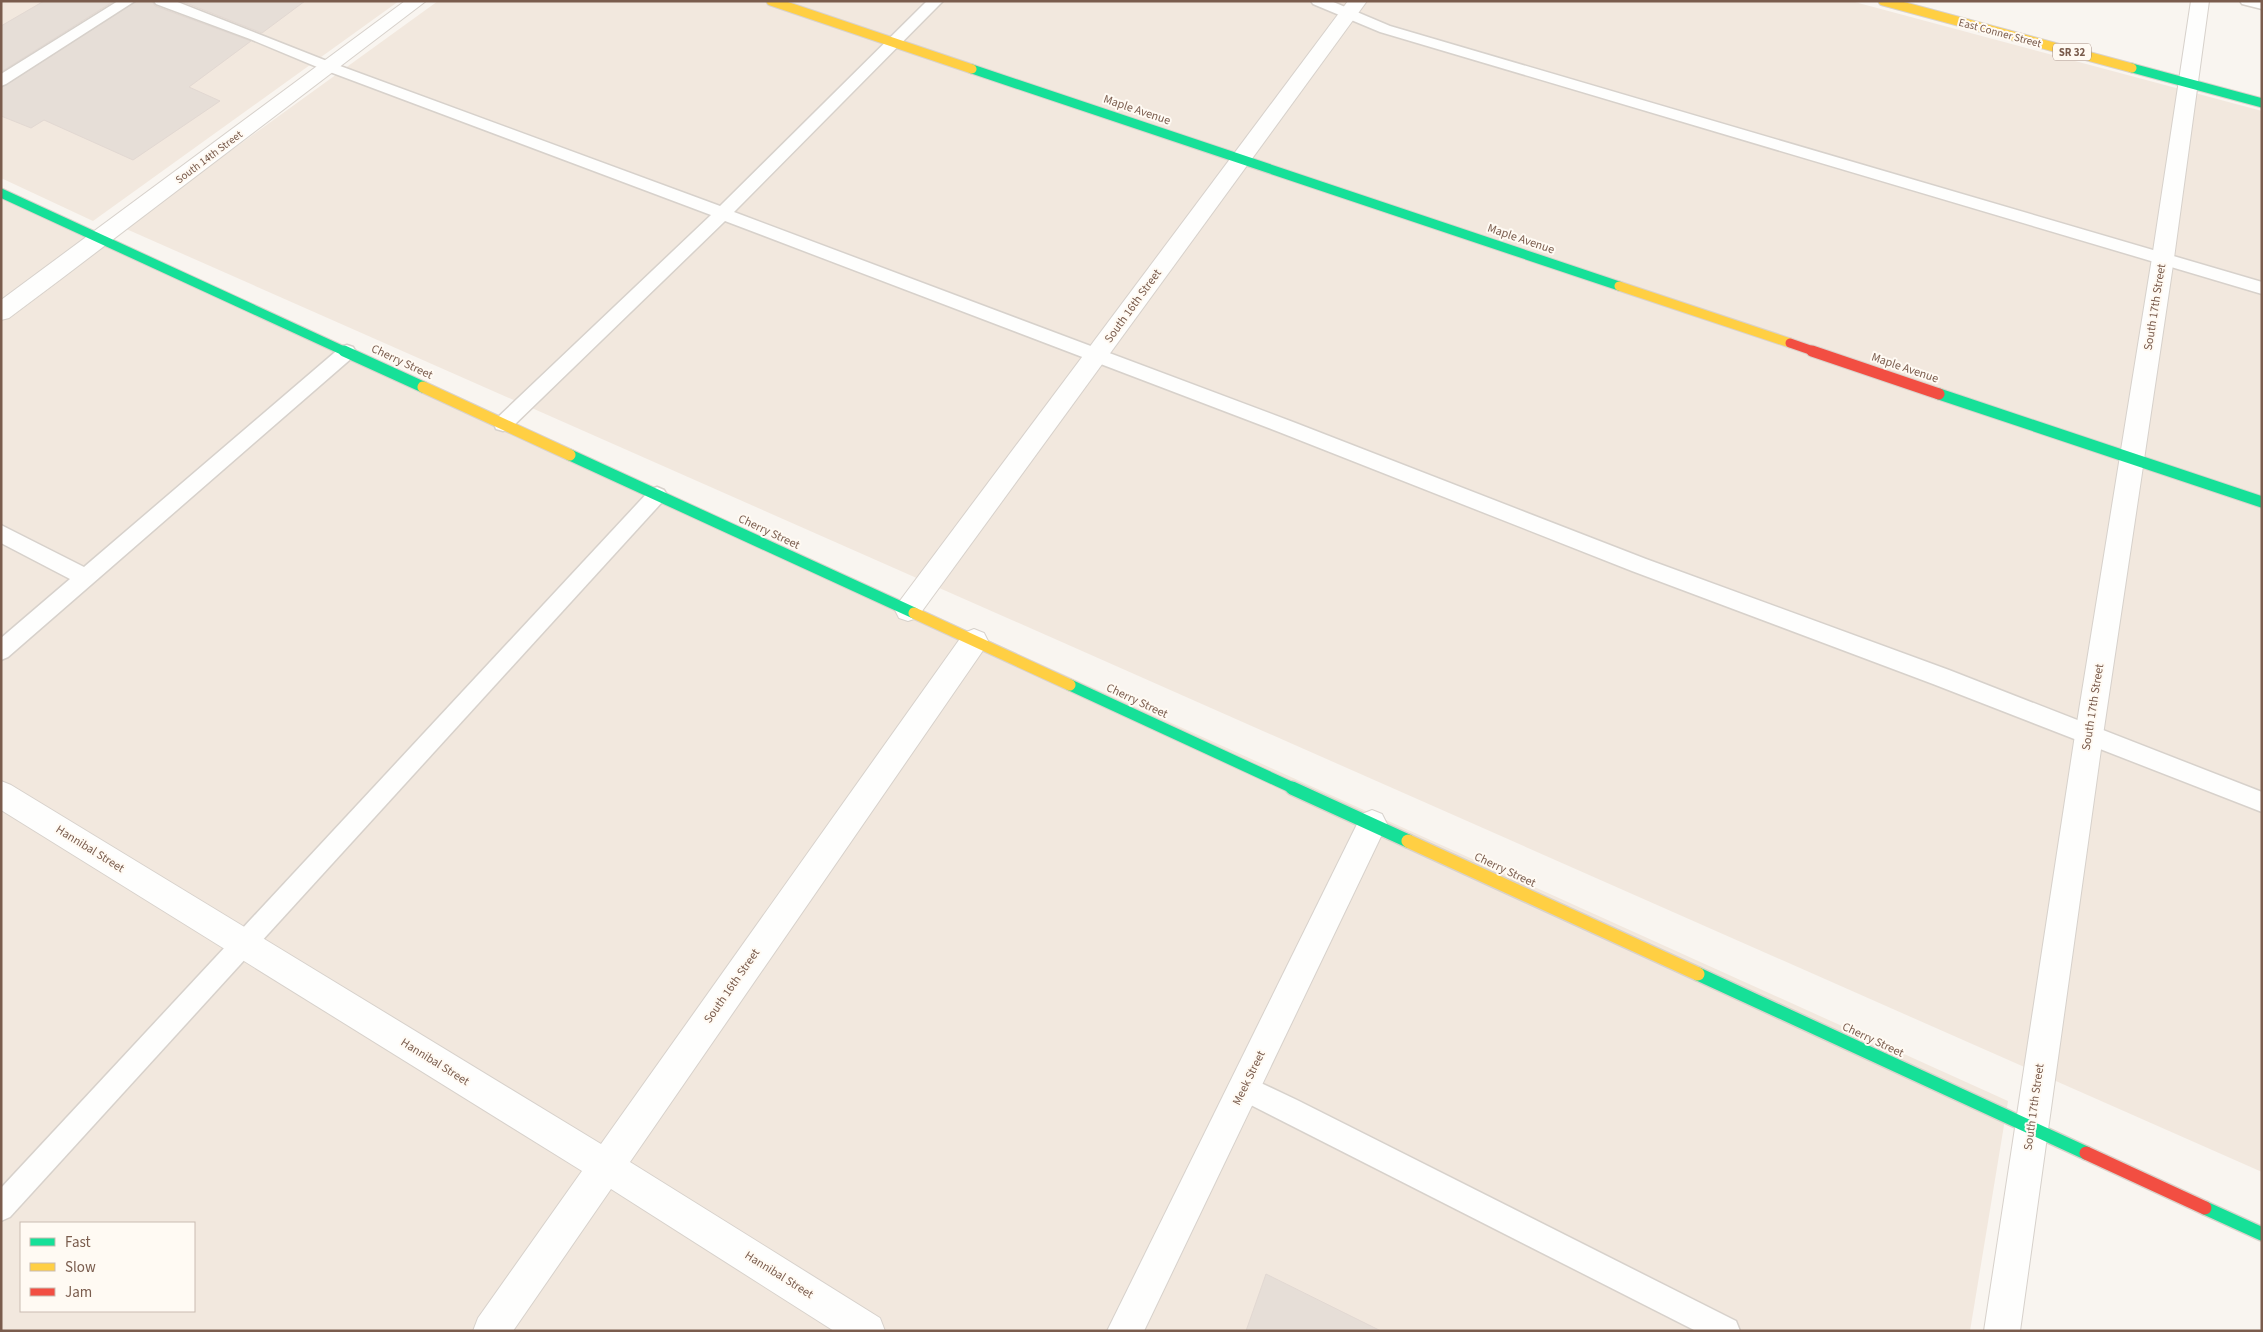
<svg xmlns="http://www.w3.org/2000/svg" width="2263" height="1332" viewBox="0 0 2263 1332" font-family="'Source Sans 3',sans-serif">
  <rect width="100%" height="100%" fill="#f9f5f0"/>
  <g fill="#f2e8de" fill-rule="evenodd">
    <polygon points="1,1 399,1 93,221 1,178"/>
    <polygon points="438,1 1851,1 2262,111 2262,1172 124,228"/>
    <path d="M1,194L2008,1101L1970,1331H1ZM21,1223H194V1311H21Z"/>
  </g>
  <g fill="#e6ded7" stroke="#e2d8d2">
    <polygon points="44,1 114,1 1,72 1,26"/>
    <polygon points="137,1 152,1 155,6 251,41 189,87 220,101 133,160 44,120 31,128 1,116 1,88"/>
    <polygon points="181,1 305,1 262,33"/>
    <polygon points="1266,1274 1381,1331 1246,1331"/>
  </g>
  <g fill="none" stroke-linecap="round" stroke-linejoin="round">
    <defs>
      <g id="lane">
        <polygon points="118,1 135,1 6,84 1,86 1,74"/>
        <polygon points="154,1 175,1 332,63 720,206 927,1 943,1 734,212 1293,422 1646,559 1949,670 2262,792 2262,812 1933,684 1632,571 1279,432 725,221 510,429 503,431 496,429 494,424 496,419 711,215 322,69 250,39 156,4"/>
        <polygon points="1311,1 1331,1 1390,26 2262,282 2262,294 1380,32 1313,4"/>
        <polygon points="2240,1 2262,1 2262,9 2242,4"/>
        <polygon points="347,345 353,347 356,352 353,357 8,657 1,660 1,638 70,579 1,543 1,525 84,567 341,347"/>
        <polygon points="657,487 664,490 667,495 664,500 10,1217 1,1221 1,1188 650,490"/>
        <polygon points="1244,1075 1297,1100 1736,1321 1740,1331 1696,1331 1235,1097 1231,1088 1235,1079"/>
      </g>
      <g id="street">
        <polygon points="405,1 426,1 61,279 9,318 1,320 1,300"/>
        <polygon points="1348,1 1367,1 917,618 908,621 899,618 895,610 899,602"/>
        <polygon points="2191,1 2209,1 2174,258 2103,735 2020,1331 1984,1331 2075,735 2152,258"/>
        <polygon points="974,629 984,633 988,641 984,649 630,1162 880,1318 885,1331 834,1331 611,1189 513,1331 473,1331 478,1318 582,1171 1,810 1,781 11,785 601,1144 964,633"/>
        <polygon points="1372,810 1382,814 1387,824 1144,1331 1107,1331 1362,814"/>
      </g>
      <g id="fast-far2">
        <polyline points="2132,68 2262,103"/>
        <polyline points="972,69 1619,286"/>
        <polyline points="1,193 346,352"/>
      </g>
      <g id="fast-far1">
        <polyline points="344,351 423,387"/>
        <polyline points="1939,394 2262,502"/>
        <polyline points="570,455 914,613"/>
        <polyline points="1070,685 1295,789"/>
      </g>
      <g id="fast">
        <polyline points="1292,788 1408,841"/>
        <polyline points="1698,974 2086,1153"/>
        <polyline points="2205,1208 2262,1234"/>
      </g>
      <g id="slow-far2">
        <polyline points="771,1 972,69"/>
        <polyline points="1883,1 2132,68"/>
        <polyline points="1619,286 1790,343"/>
      </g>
      <g id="slow-far1">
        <polyline points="423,387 570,455"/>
        <polyline points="914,613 1070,685"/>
      </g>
      <polyline id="slow" points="1408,841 1698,974"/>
      <polyline id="jam-far2" points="1790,343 1816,352"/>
      <polyline id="jam-far1" points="1812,351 1939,394"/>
      <polyline id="jam" points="2086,1153 2205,1208"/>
    </defs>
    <use href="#lane" stroke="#d7d1cb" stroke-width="3"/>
    <use href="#street" stroke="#d7d1cb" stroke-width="2"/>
    <use href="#fast-far2" stroke="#d9d2cb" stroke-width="11"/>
    <use href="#fast-far1" stroke="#d9d2cb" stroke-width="13"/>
    <use href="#fast" stroke="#d9d2cb" stroke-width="16"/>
    <use href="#slow-far2" stroke="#d9d2cb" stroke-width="11"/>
    <use href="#slow-far1" stroke="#d9d2cb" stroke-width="13"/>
    <use href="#slow" stroke="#d9d2cb" stroke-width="16"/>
    <use href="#jam-far2" stroke="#d9d2cb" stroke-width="11"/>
    <use href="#jam-far1" stroke="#d9d2cb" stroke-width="13"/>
    <use href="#jam" stroke="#d9d2cb" stroke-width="16"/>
    <use href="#lane" fill="#fefefd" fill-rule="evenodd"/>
    <use href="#street" fill="#fefefd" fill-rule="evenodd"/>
    <use href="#fast-far2" stroke="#16e098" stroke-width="9"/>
    <use href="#fast-far1" stroke="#16e098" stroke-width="11"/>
    <use href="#fast" stroke="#16e098" stroke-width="13"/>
    <use href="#slow-far2" stroke="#ffcf43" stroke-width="9"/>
    <use href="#slow-far1" stroke="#ffcf43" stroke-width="11"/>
    <use href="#slow" stroke="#ffcf43" stroke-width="13"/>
    <use href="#jam-far2" stroke="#f24e42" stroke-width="9"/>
    <use href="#jam-far1" stroke="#f24e42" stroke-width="11"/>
    <use href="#jam" stroke="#f24e42" stroke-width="13"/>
  </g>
  <g text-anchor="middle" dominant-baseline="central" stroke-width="4" stroke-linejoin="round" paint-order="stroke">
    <g font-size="11" fill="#7a5c4d" stroke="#fffaf3">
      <text transform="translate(2000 33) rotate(15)">East Conner Street</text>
      <text transform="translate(209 157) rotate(-37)">South 14th Street</text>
    </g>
    <rect fill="#fffaf3" stroke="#a28b7f" stroke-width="1" x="2053" y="43.5" width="38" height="17" rx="4"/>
    <g font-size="11" font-weight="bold" fill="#7a5c4d">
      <text x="2072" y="52">SR 32</text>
    </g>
    <g font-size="12" fill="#7a5c4d" stroke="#fffaf3">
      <text transform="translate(1137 110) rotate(19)">Maple Avenue</text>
      <text transform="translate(1521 239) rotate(19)">Maple Avenue</text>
      <text transform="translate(1133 306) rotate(-54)">South 16th Street</text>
      <text transform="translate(2155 307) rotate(-81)">South 17th Street</text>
      <text transform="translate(402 362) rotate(25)">Cherry Street</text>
      <text transform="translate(1905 368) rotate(19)">Maple Avenue</text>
      <text transform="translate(769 532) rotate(25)">Cherry Street</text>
      <text transform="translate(1137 701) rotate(25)">Cherry Street</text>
      <text transform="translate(2093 707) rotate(-81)">South 17th Street</text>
      <text transform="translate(90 849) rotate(32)">Hannibal Street</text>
      <text transform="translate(1505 870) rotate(25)">Cherry Street</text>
      <text transform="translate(732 986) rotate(-55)">South 16th Street</text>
      <text transform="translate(1873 1040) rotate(25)">Cherry Street</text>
      <text transform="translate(435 1062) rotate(32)">Hannibal Street</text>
      <text transform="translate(1249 1078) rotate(-64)">Meek Street</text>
      <text transform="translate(2034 1107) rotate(-82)">South 17th Street</text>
      <text transform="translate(779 1275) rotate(32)">Hannibal Street</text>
    </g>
  </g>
  <rect width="2263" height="1332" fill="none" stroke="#7a5c4d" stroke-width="5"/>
  <rect x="20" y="1222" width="175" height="90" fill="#fffaf3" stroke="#cabbb1"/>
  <rect x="30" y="1238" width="25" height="8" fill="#16e098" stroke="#cabbb1"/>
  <text x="65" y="1247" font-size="15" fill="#7a5c4d">Fast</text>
  <rect x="30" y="1263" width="25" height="8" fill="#ffcf43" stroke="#cabbb1"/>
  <text x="65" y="1272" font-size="15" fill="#7a5c4d">Slow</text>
  <rect x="30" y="1288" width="25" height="8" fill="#f24e42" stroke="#cabbb1"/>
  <text x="65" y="1297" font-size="15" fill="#7a5c4d">Jam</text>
</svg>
